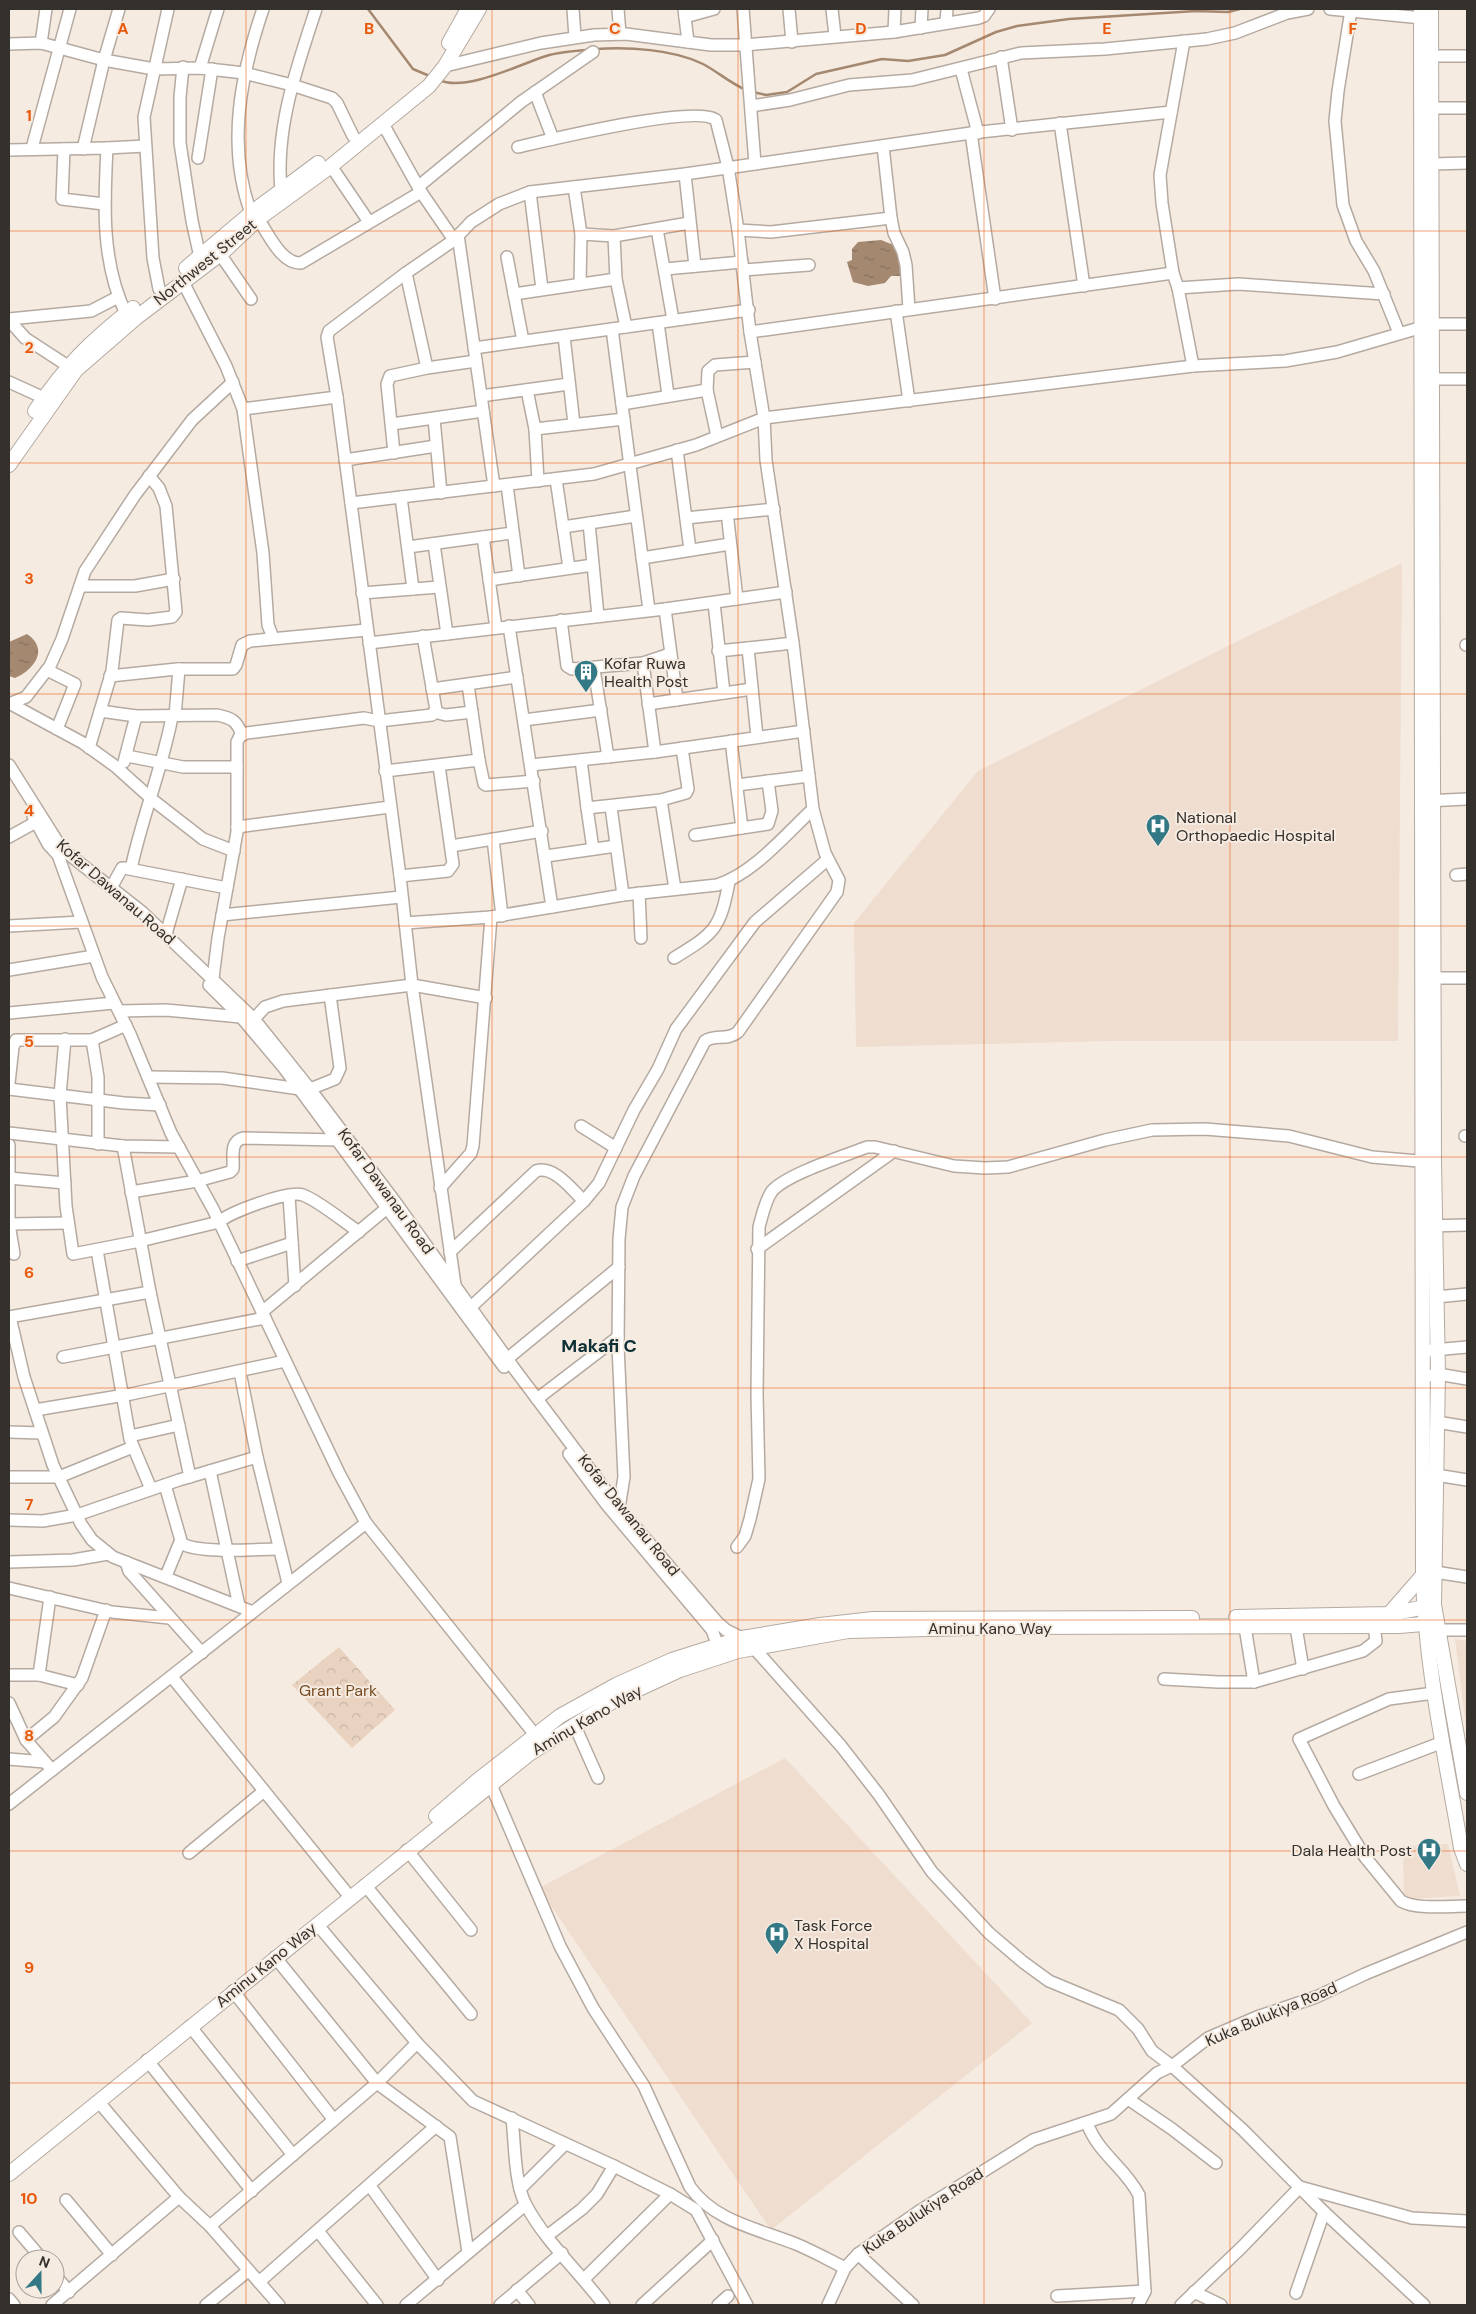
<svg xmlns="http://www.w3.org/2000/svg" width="1476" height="2314" viewBox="0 0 1476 2314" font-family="'DM Sans',sans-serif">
  <defs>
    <pattern id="park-crowns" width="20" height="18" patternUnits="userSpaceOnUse" patternTransform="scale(1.25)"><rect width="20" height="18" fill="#e9d3c0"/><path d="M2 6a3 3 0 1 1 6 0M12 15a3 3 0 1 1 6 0" fill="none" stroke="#c8b5a5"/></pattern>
    <pattern id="water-ripples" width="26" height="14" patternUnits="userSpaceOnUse" patternTransform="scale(1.25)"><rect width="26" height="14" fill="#a4886f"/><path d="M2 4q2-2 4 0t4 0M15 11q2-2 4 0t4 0" fill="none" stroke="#86705b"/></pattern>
  </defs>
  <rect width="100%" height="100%" fill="#f6ebe1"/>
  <g fill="#efddcf">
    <polygon points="1402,563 1398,1041 1112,1041 856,1047 854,923 978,771 1248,636"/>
    <polygon points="1455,1639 1467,1641 1467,1736"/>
    <polygon points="785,1758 1032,2023 771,2230 539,1888"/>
    <polygon points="1448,1844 1460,1896 1404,1899 1403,1846"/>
  </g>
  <polygon fill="url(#park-crowns)" points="339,1647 395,1710 352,1748 292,1685"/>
  <g fill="url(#water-ripples)">
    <polygon points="881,240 896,246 904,269 900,276 891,276 885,283 868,286 853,282 847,262 852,260 852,249 858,242"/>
    <path d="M27,634C49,649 35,669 15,678L9,676V642Z"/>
  </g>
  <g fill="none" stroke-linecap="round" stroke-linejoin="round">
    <g stroke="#a4886f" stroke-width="2.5">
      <polyline points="368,9 413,69 432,77"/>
      <path d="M596,49C628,47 673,49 703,64C718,72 730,83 746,90"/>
      <path d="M439,80C466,92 518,65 546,56C559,52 574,51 588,50"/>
      <polyline points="753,92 766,95 787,92 816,74 882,59 908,61 945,55 996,32 1017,26 1069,19 1196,11 1228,12 1240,9"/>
    </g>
    <defs>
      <g id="minor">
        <polyline points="573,9 575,37"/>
        <polyline points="618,9 620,34"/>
        <polyline points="684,9 688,42"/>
        <polyline points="743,9 755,164"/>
        <polyline points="789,9 792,42"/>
        <polyline points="832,9 835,36"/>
        <polyline points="1330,9 1422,18"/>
        <polyline points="1351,10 1338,91 1335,121 1343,205 1356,241 1374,271 1399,333"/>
        <polyline points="685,17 714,9"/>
        <polyline points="946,23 947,9"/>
        <polyline points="921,28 922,9"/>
        <polyline points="894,32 895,9"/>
        <polyline points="1184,41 1160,175 1162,203 1173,273 1178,288 1193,366"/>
        <polyline points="41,43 46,9"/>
        <polyline points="9,44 41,43 104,60 154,69 200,68 244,73 292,85 332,98 337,103 353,136"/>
        <polyline points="1431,56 1467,56"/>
        <polyline points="1001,57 1012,130"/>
        <polyline points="445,66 541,43 594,35 626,34 711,45 745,45 894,32 979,18 984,16 989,9"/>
        <polyline points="183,67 180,97 180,143 192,221 200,257"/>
        <polyline points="200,68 218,9"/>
        <polyline points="961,69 978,133"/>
        <polyline points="535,92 553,139"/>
        <polyline points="751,106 790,100 849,85 912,80 1021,53 1105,49 1207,39 1235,33 1287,13 1308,9"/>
        <polyline points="1432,108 1467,108"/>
        <polyline points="1060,123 1084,286"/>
        <polyline points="383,124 421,192 454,240"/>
        <polyline points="971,133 995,299"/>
        <polyline points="883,146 891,218 894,233 903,252 906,265 909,309"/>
        <path d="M518,147C549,140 697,104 716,120L728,167L738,230L750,332L764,418L766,460L793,643L813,809L825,853L839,880L837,892L738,1032C728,1041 715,1034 705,1041L634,1176L622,1207L619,1239L618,1346L624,1477L619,1508"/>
        <polyline points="32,148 70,9"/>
        <polyline points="107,148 145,146"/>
        <polyline points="64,149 62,199 104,204"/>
        <polyline points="83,149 104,60 119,9"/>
        <path d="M9,150L107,148C104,204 101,262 126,314"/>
        <polyline points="198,158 212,69"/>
        <polyline points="1432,164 1467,163"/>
        <polyline points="331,166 369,222"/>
        <polyline points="685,174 695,266"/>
        <polyline points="419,186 521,102 593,52"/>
        <polyline points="574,187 581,234 580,284"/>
        <path d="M281,190C275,128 297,67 316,9"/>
        <polyline points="530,192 542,289"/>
        <path d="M251,213C226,146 241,74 263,9"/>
        <path d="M258,219C269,234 281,264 301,263L421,192"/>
        <polyline points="657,229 673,320"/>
        <polyline points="738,230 771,232 891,218"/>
        <polyline points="581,234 614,236 689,223"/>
        <polyline points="458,235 494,486"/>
        <polyline points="614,236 616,279 626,327"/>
        <polyline points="220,254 251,299"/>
        <polyline points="507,257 523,341"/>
        <polyline points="665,269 742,262"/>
        <polyline points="743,270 809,265"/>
        <polyline points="406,273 427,368"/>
        <polyline points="183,282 226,366 243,409 263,553 268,625 273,638"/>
        <polyline points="1178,288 1238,284 1384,294"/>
        <polyline points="159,289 153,258 144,117 168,9"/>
        <polyline points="514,294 616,279"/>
        <polyline points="896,311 909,401"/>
        <polyline points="9,319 91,311 118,297"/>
        <polyline points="9,320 25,338 68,366"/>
        <polyline points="658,323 668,395"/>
        <polyline points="612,329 649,610"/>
        <polyline points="750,332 1173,273"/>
        <polyline points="564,336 574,424"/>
        <polyline points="474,348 749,310"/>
        <polyline points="1432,379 1467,379"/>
        <polyline points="9,382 44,398"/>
        <polyline points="527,390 535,429 538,481"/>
        <polyline points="481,396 569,384"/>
        <polyline points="622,404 707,390"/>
        <polyline points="243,409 337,397"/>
        <polyline points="434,419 441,493"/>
        <polyline points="392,424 483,411"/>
        <polyline points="535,429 624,419"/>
        <polyline points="717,436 707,390 708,371 715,365 755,362"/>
        <polyline points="677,450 690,550"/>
        <polyline points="394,453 387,384 390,376 427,368 476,361"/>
        <polyline points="345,460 436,446"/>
        <polyline points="556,479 569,568"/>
        <polyline points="507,485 519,576"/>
        <polyline points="401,497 413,589"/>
        <polyline points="351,503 594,474 696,445 764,418 1193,366 1285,361 1337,352 1433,324 1467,324"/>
        <polyline points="686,518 774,509"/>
        <polyline points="728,521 737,599"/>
        <polyline points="589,523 598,616"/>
        <polyline points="563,527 636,516"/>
        <polyline points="483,537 496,628"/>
        <polyline points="434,544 447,634"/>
        <polyline points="408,547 512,533"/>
        <polyline points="642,558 730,544"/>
        <polyline points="489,580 593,565"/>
        <polyline points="80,586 135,586 174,579"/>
        <polyline points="362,593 439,587"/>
        <polyline points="714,603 724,693"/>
        <polyline points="665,609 677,700"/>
        <polyline points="561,620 567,666 572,669 643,663 670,654"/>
        <path d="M509,626L552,907L623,895L717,885C753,874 785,835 813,809"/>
        <polyline points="369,643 665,609 786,592"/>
        <polyline points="1466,645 1467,645"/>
        <polyline points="718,651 748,648"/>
        <polyline points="643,663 655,752"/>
        <polyline points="594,669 608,757"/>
        <polyline points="47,670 75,684 57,729"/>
        <polyline points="110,676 177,669 233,669 236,665 242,645 250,641 367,630"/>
        <polyline points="468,685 479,760"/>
        <polyline points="432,689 517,677"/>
        <polyline points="9,704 26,697 50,666 62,639 85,571 135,495 192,420 233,382"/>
        <polyline points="11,704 83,743 115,766 154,801 203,839 234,851"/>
        <polyline points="648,704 752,689"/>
        <path d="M100,711L136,716L217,715C232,718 237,721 242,735"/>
        <polyline points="434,712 446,715 472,712"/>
        <polyline points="175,716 179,669"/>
        <polyline points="524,720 601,710"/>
        <polyline points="757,737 748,648 793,643"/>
        <polyline points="731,741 742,828"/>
        <polyline points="89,748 112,671 118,620 121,618 148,620 172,617 176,612 166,506 159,488 149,476"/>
        <polyline points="127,756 183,767 237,767"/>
        <polyline points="581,760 587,808 661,800 675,889"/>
        <polyline points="124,762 136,716"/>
        <polyline points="9,765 62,849 142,912 254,1019 310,1089 396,1203 513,1367 619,1508 718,1623 726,1630 742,1638"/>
        <polyline points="531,765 655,752 804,731"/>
        <polyline points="385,771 479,760 484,784 486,785 534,781"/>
        <polyline points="737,785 809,776"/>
        <polyline points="661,800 686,793 688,789 682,748"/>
        <polyline points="1425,801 1467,799"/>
        <polyline points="611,807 623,895"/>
        <polyline points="587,808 593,849"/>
        <polyline points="33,816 48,844 58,855 102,977 130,1034 171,1133 213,1209 339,1473 366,1523 536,1736"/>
        <polyline points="237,827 390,807"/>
        <polyline points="695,835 768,824 772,811 768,781"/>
        <polyline points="9,837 36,822"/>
        <polyline points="493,839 502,916"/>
        <polyline points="451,846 542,831"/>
        <polyline points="546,856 616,846"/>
        <path d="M131,869C142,817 162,769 172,717"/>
        <polyline points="1456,875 1467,874"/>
        <polyline points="400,876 448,871 453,864 439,766"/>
        <polyline points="111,888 122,868 124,868 227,888"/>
        <polyline points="639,893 641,938"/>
        <polyline points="222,915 401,897"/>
        <polyline points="405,923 491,917"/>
        <polyline points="9,926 81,922"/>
        <polyline points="166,934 182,879"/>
        <path d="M674,958C715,933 720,929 729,882"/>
        <polyline points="9,970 94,956"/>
        <polyline points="213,978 218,938 237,832 237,742 240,736 247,733 364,718 379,721 432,715 436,710 423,636"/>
        <polyline points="1427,978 1467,978"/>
        <polyline points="209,985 241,1017 284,1068 504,1367"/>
        <polyline points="119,1011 166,1010 241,1017"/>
        <polyline points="9,1013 114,1003"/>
        <polyline points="254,1019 265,1007 283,1001 412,985 486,998"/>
        <path d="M65,1039L60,1095L66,1206L73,1254L140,1241L219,1222C230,1212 289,1190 303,1195C319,1201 344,1222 359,1232"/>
        <polyline points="92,1040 98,1077 98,1144"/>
        <polyline points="148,1077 222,1078 300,1089"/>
        <polyline points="9,1083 13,1047 16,1040 92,1040 126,1025"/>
        <polyline points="9,1089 124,1103 160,1105"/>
        <polyline points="310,1089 335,1079 340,1068 330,995"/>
        <polyline points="581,1126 616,1148"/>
        <polyline points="9,1133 123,1146 179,1147"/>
        <polyline points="1465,1136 1467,1136"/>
        <polyline points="9,1145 9,1224 14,1254"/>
        <polyline points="123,1146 150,1292 190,1477"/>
        <polyline points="9,1178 65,1183"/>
        <polyline points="440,1188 471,1153 473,1146 491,917 552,907"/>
        <path d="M131,1192L197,1181L230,1172L233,1169C234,1157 229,1142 243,1138L339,1140"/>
        <polyline points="289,1196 295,1286"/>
        <polyline points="9,1224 68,1223"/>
        <polyline points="1427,1226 1467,1225"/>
        <polyline points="757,1249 894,1151"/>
        <polyline points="97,1250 130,1439 151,1489"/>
        <path d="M450,1252L536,1171C554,1165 572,1190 584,1201"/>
        <polyline points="237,1261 292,1243"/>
        <polyline points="455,1285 412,985 400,876 337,397 327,337 329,331 406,273 454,240 471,222 499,204 530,192 685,174 971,133 1171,112"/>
        <polyline points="1436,1297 1467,1294"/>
        <polyline points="471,1307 584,1201 599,1183 634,1110 658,1069 676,1029 755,922 827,860"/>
        <polyline points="262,1312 387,1208"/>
        <polyline points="9,1317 150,1292"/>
        <polyline points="10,1317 24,1377 53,1465 81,1524 92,1540 113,1557 253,1612"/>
        <polyline points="1422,1351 1467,1347"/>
        <polyline points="63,1357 265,1318"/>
        <polyline points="507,1359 619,1267"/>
        <polyline points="240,1372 257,1457 288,1583"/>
        <polyline points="1422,1377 1438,1374 1467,1379"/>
        <polyline points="537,1399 618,1337"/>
        <polyline points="35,1410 131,1394 285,1361"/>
        <polyline points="1437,1422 1467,1427"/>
        <polyline points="9,1432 42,1433"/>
        <polyline points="130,1436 179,1425"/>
        <polyline points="569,1454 607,1505 712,1630 718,1646"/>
        <polyline points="210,1471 239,1606"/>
        <polyline points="1430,1474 1467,1480"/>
        <polyline points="9,1477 59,1477 133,1447"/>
        <path d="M165,1485L182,1544C203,1554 255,1549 279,1549"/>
        <polyline points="9,1520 43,1521 77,1515 179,1480 257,1457"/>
        <path d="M737,1547L745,1536L750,1519L759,1479L757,1394L759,1227C762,1216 765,1201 772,1191C787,1174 844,1156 867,1147H875L954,1166L985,1168L1008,1167L1105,1140L1152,1130L1205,1129L1289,1136L1372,1157L1430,1162"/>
        <polyline points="9,1562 73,1560 108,1554"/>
        <polyline points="126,1562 129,1571 202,1653"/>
        <polyline points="1435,1572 1467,1577"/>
        <polyline points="166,1576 180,1542"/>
        <polyline points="9,1588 112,1612 169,1618"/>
        <polyline points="1245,1627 1254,1682"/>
        <polyline points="1296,1627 1303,1669"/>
        <polyline points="1437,1630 1467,1630"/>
        <polyline points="754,1648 841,1746 879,1795 932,1872 989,1933 1023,1962 1049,1981 1119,2010 1138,2029 1152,2051 1172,2066 1243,2130 1324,2212 1424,2305"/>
        <polyline points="9,1675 39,1675 78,1685"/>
        <polyline points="39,1675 50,1597"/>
        <polyline points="172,1677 350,1897"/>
        <polyline points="1164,1679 1218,1682 1254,1682 1363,1651 1376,1641 1374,1626"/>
        <path d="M1434,1693L1389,1699L1299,1739L1334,1806L1365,1857L1401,1901C1416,1910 1449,1906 1467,1906"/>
        <polyline points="9,1703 26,1740 52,1770"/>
        <polyline points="574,1724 598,1778"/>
        <polyline points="26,1740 54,1717 82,1678 106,1610"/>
        <polyline points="9,1759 45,1762"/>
        <polyline points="1359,1774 1443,1742"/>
        <path d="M491,1785L560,1946L593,2008L644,2086L690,2187C715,2222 759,2229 796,2244C813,2251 829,2260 845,2268"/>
        <polyline points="9,1804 366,1523"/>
        <polyline points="407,1850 471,1930"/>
        <polyline points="189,1853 264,1791"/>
        <polyline points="365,1885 471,2014"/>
        <polyline points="317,1924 417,2043 473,2101 614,2166 670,2194 696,2210 747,2305"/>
        <polyline points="275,1957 377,2083 450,2137 468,2252"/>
        <polyline points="233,1991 334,2120"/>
        <polyline points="190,2026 293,2155"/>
        <polyline points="147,2060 252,2191"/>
        <polyline points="1128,2099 1172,2129 1216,2163"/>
        <polyline points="98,2101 179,2197 210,2226 279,2305"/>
        <path d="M512,2118C515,2143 514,2183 526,2205C545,2241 580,2273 604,2305"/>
        <path d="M1087,2123C1099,2155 1124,2166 1139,2195L1145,2291L1138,2305"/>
        <polyline points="370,2186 438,2280"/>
        <polyline points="520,2189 565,2144"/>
        <polyline points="66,2200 112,2255"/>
        <polyline points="210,2226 377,2083 417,2043"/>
        <polyline points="318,2231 377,2305"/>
        <polyline points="19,2232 42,2259"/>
        <polyline points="547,2236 582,2209 597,2194 614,2166"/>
        <polyline points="858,2254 913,2305"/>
        <polyline points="55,2275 69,2292"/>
        <polyline points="584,2279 670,2194"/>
        <polyline points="259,2282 436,2126"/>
        <polyline points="517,2290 529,2305"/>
        <polyline points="1194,2292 1221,2305"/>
        <polyline points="1296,2293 1324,2212"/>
        <polyline points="1057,2296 1145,2291"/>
        <polyline points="9,2299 14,2305"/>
        <polyline points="52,2305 179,2197"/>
        <polyline points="206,2305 248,2271"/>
        <polyline points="406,2305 525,2205"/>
        <polyline points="500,2305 562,2253"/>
        <polyline points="642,2305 713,2240"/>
        <polyline points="718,2305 728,2296"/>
        <polyline points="828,2305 845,2268 858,2254 918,2212 1033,2140 1111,2114 1157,2073 1172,2066 1208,2038 1257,2017 1316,1997 1365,1974 1467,1932"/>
        <polyline points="1181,2305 1241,2248 1300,2187 1412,2218 1467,2221"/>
      </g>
      <g id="major">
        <path d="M1421,9L1423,1575C1425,1667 1446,1758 1461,1848L1467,1864"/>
        <polyline points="1431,9 1434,1162 1438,1374 1434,1605 1467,1793"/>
        <polyline points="449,43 468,9"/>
        <polyline points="186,268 251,213 318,163"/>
        <path d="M35,411C66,366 89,342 133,308"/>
        <polyline points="9,465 76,370 137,317 223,252 258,219 331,166 429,86 445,66 479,9"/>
        <polyline points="1389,1614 1423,1575"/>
        <polyline points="1236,1617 1389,1614 1431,1606"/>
        <polyline points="436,1816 478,1780 560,1716 616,1685 672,1660 742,1638 820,1625 873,1619 1192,1618"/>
        <polyline points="9,2174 529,1754 615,1700 680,1670 738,1651 848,1631 1012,1627 1399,1626 1435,1623"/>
      </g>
    </defs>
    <use href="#minor" stroke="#b5aaa1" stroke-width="14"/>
    <use href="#major" stroke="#b5aaa1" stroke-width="16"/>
    <use href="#minor" stroke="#fff" stroke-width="11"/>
    <use href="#major" stroke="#fff" stroke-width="14"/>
  </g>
  <path fill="none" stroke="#e8590c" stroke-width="1" stroke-opacity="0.55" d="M246,9V2305M492,9V2305M738,9V2305M984,9V2305M1230,9V2305M9,231H1467M9,463H1467M9,694H1467M9,926H1467M9,1157H1467M9,1388H1467M9,1620H1467M9,1851H1467M9,2083H1467"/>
  <defs>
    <symbol id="building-pin" viewBox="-11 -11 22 30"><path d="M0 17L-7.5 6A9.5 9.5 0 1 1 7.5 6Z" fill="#327885" stroke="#f6ebe1"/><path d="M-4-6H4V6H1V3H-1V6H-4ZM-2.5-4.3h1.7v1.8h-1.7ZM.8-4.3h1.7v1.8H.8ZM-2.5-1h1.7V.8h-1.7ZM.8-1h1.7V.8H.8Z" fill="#fff"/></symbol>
    <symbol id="hospital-pin" viewBox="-11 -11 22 30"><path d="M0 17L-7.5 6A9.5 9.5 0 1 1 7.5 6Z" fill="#327885" stroke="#f6ebe1"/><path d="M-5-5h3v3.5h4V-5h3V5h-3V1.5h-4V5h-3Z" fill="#fff"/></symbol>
  </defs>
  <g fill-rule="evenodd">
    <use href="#building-pin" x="572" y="658" width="28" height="38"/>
    <use href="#hospital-pin" x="1144" y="812" width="28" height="38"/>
    <use href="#hospital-pin" x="1415" y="1836" width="28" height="38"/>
    <use href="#hospital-pin" x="763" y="1920" width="28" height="38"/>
  </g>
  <g text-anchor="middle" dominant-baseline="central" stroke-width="4" stroke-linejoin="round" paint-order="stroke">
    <g font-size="16" fill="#34302c" stroke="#f6ebe1">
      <text transform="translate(205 262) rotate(-39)">Northwest Street</text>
      <text transform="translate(116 892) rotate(41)">Kofar Dawanau Road</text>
      <text transform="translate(386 1191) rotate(54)">Kofar Dawanau Road</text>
      <text transform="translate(629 1515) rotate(51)">Kofar Dawanau Road</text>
      <text x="990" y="1628">Aminu Kano Way</text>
      <text transform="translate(587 1720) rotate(-30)">Aminu Kano Way</text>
      <text transform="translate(266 1965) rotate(-39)">Aminu Kano Way</text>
      <text transform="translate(1271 2014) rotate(-23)">Kuka Bulukiya Road</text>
      <text transform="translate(923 2211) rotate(-34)">Kuka Bulukiya Road</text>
    </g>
    <g font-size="16" fill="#34302c" stroke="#f6ebe1" text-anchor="start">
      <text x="604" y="663">Kofar Ruwa<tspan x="604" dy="18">Health Post</tspan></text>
      <text x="1176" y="817">National<tspan x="1176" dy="18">Orthopaedic Hospital</tspan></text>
      <text x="1412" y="1850" text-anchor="end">Dala Health Post</text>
      <text x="794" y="1925">Task Force<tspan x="794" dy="18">X Hospital</tspan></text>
    </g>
    <g font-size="16" fill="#744b22" stroke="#f6ebe1">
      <text x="338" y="1690">Grant Park</text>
    </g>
    <g font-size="18" font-weight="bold" fill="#0d2f35" stroke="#f6ebe1">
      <text x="599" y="1346">Makafi C</text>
    </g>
  </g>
  <g font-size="16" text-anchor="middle" font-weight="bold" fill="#e8590c" stroke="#f6ebe1" stroke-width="4" stroke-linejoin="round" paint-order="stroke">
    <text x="123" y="34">A</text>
    <text x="369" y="34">B</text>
    <text x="615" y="34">C</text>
    <text x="861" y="34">D</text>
    <text x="1107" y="34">E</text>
    <text x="1353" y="34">F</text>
    <text x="29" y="121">1</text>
    <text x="29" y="353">2</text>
    <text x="29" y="584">3</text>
    <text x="29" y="816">4</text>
    <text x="29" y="1047">5</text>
    <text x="29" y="1278">6</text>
    <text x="29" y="1510">7</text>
    <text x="29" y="1741">8</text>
    <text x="29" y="1973">9</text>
    <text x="29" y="2204">10</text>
  </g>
  <rect width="1476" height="2314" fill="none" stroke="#34302c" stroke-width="20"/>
  <g transform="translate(40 2274) rotate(21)"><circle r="24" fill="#f6ebe1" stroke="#a8a099"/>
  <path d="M0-4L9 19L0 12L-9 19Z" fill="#327885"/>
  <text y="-8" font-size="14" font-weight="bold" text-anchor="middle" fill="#34302c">N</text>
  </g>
</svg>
